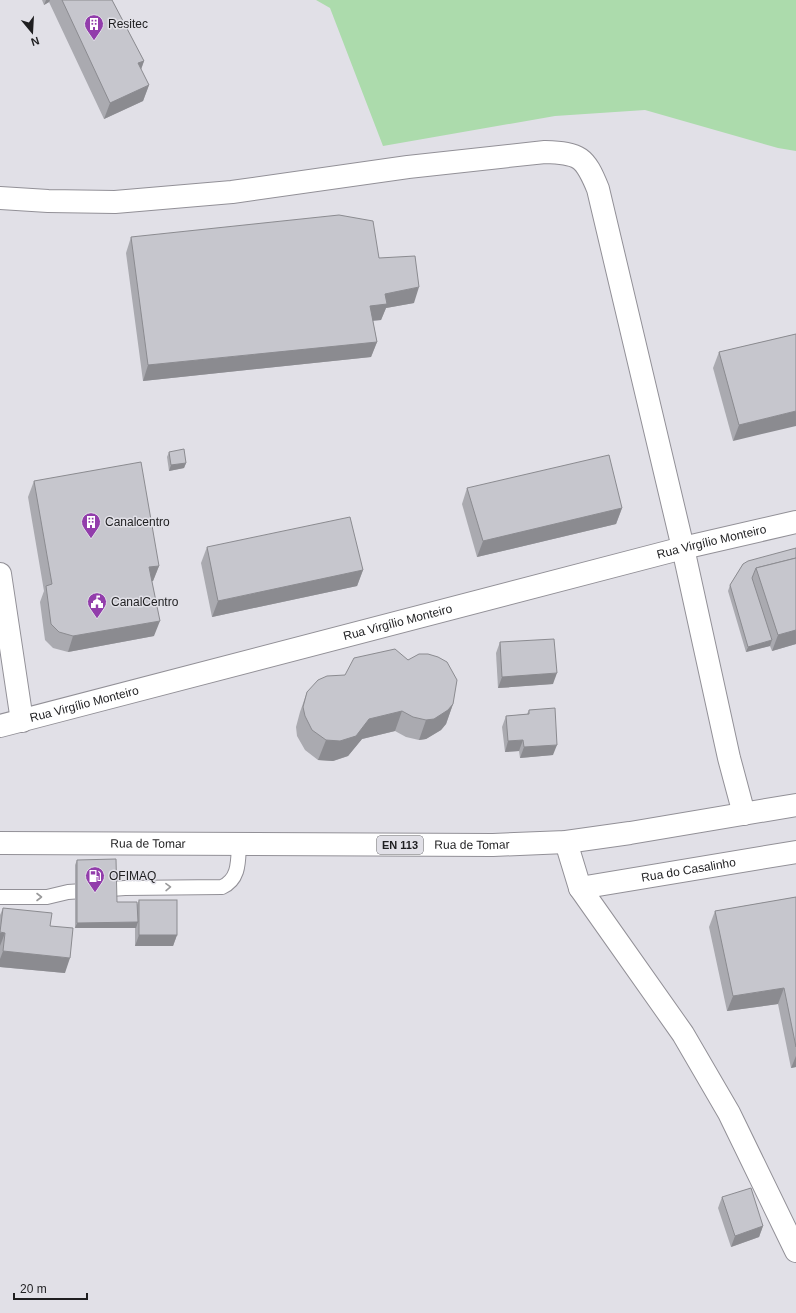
<svg xmlns="http://www.w3.org/2000/svg" width="796" height="1313" viewBox="0 0 796 1313" font-family="Arial,sans-serif">
  <rect width="100%" height="100%" fill="#e1e0e7"/>
  <polygon fill="#acdbac" points="316,0 796,0 796,151 778,148 645,110 555,116 383,146 330,8"/>
  <g fill="none" stroke-linecap="round" stroke-linejoin="round">
    <defs>
      <path id="service" d="M0,897H47L68,892L125,888L222,887C240,879 238,860 239,843"/>
      <g id="minor">
        <path d="M0,198L48,201L115,202L232,192L408,167L545,152C580,153 585,157 598,189L683,548L729,758L744,814"/>
        <polyline points="0,574 22,721"/>
        <path id="s1" d="M0,726L683,548L796,522"/>
        <polyline points="566,842 580,888 683,1034 729,1113 796,1251"/>
        <path id="s2" d="M580,888L796,852"/>
      </g>
      <g id="primary">
        <path id="s3" d="M0,843L493,845L566,842L630,833L796,805"/>
      </g>
    </defs>
    <use href="#service" stroke="#929097" stroke-width="16"/>
    <use href="#minor" stroke="#929097" stroke-width="24"/>
    <use href="#primary" stroke="#929097" stroke-width="24"/>
    <use href="#service" stroke="#fff" stroke-width="14"/>
    <use href="#minor" stroke="#fff" stroke-width="22"/>
    <use href="#primary" stroke="#fff" stroke-width="22"/>
  </g>
  <g fill="#aaaab0">
    <polygon points="42,0 112,0 144,61 141,70 149,85 143,101 104,119 49,2 44,5"/>
    <polygon points="131,237 379,258 414,303 386,308 381,320 373,321 377,342 371,357 143,381 126,253"/>
    <polygon points="796,334 733,441 713,368 719,352"/>
    <polygon points="169,452 186,463 184,468 169,471 167,457"/>
    <polygon points="34,481 159,566 153,581 152,581 154,636 68,652 53,648 45,640 40,602 44,591 28,497"/>
    <polygon points="467,488 622,508 616,524 477,557 462,504"/>
    <polygon points="207,547 363,570 357,586 212,617 201,563"/>
    <polygon points="796,548 796,644 772,651 770,646 746,652 728,591 730,585 743,564"/>
    <polygon points="500,642 553,684 498,688 496,653"/>
    <polygon points="307,692 453,704 446,724 441,730 426,739 419,740 406,737 395,731 362,739 348,756 333,761 318,760 305,750 297,736 296,727 300,712"/>
    <polygon points="529,710 553,755 520,758 519,751 505,752 502,727 506,716 527,714"/>
    <polygon points="77,860 117,902 137,905 139,900 177,935 173,946 135,946 135,928 75,928 75,865"/>
    <polygon points="796,897 796,1067 791,1068 778,1004 727,1011 709,927 715,911"/>
    <polygon points="3,908 50,926 65,973 0,967 0,915"/>
    <polygon points="722,1197 763,1226 759,1237 731,1247 718,1208"/>
  </g>
  <g fill="#8b8b90">
    <polygon points="46,0 50,0 49,2 44,5"/>
    <polygon points="144,61 138,77 138,63"/>
    <polygon points="149,85 143,101 104,119 110,103"/>
    <polygon points="419,287 414,303 386,308 381,320 365,321 370,306 385,294"/>
    <polygon points="377,342 371,357 143,381 148,365"/>
    <polygon points="796,411 796,426 733,441 739,425"/>
    <polygon points="186,463 184,468 169,471 171,465"/>
    <polygon points="622,508 616,524 477,557 483,541"/>
    <polygon points="159,566 153,581 144,583 149,567"/>
    <polygon points="363,570 357,586 212,617 218,601"/>
    <polygon points="160,621 154,636 68,652 73,636"/>
    <polygon points="796,630 796,644 772,651 778,635"/>
    <polygon points="772,640 770,646 746,652 748,647"/>
    <polygon points="557,673 553,684 498,688 502,677"/>
    <polygon points="453,704 446,724 441,730 426,739 419,740 426,720"/>
    <polygon points="402,711 395,731 362,739 348,756 333,761 318,760 326,740 369,719"/>
    <polygon points="523,740 519,751 505,752 508,741"/>
    <polygon points="557,745 553,755 520,758 524,747"/>
    <polygon points="138,922 136,928 75,928 77,923"/>
    <polygon points="0,933 5,933 0,946"/>
    <polygon points="139,935 177,935 173,946 135,946"/>
    <polygon points="3,951 70,958 65,973 0,967 0,959"/>
    <polygon points="784,988 778,1004 727,1011 733,996"/>
    <polygon points="796,1056 796,1067 791,1068"/>
    <polygon points="763,1226 759,1237 731,1247 735,1236"/>
  </g>
  <g fill="#c6c6cd" stroke="#8b8b90">
    <polygon points="62,0 112,0 144,61 138,63 149,85 110,103"/>
    <polygon points="339,215 373,221 379,258 415,256 419,287 385,294 387,304 370,306 377,342 148,365 131,237"/>
    <polygon points="796,334 796,411 739,425 719,352"/>
    <polygon points="184,449 186,463 171,465 169,452"/>
    <polygon points="609,455 622,508 483,541 467,488"/>
    <polygon points="141,462 159,566 149,567 160,621 73,636 59,632 51,624 46,586 52,584 34,481"/>
    <polygon points="350,517 363,570 218,601 207,547"/>
    <polygon points="796,548 796,558 756,568 752,578 772,640 748,647 730,585 743,564 748,561"/>
    <polygon points="796,558 796,630 778,635 756,568"/>
    <polygon points="554,639 557,673 502,677 500,642"/>
    <polygon points="395,649 408,660 419,654 428,654 438,657 447,662 457,680 453,704 448,710 434,719 426,720 413,717 402,711 369,719 356,736 340,741 326,740 312,730 305,716 303,707 307,692 318,680 327,676 345,675 354,658"/>
    <polygon points="555,708 557,745 524,747 523,740 508,741 506,716 529,714 529,710"/>
    <polygon points="116,859 117,902 137,902 138,922 77,923 77,860"/>
    <polygon points="796,897 796,1047 784,988 733,996 715,911"/>
    <rect x="139" y="900" width="38" height="35"/>
    <polygon points="3,908 52,913 50,926 73,928 70,958 3,951 5,933 0,932"/>
    <polygon points="751,1188 763,1226 735,1236 722,1197"/>
  </g>
  <defs><path id="oneway-chevron" d="M-2-3.5L2.5 0L-2 3.5" fill="none" stroke-width="1.6" stroke-linecap="round" stroke-linejoin="round"/></defs>
  <g stroke="#9a9a9b">
    <use href="#oneway-chevron" transform="translate(168 887) rotate(-1)"/>
    <use href="#oneway-chevron" transform="translate(39 897)"/>
  </g>
  <defs>
    <symbol id="building-pin" viewBox="-11 -11 22 30"><path d="M0 17L-7.5 6A9.5 9.5 0 1 1 7.5 6Z" fill="#923dab" stroke="#e1e0e7"/><path d="M-4-6H4V6H1V3H-1V6H-4ZM-2.5-4.3h1.7v1.8h-1.7ZM.8-4.3h1.7v1.8H.8ZM-2.5-1h1.7V.8h-1.7ZM.8-1h1.7V.8H.8Z" fill="#fff"/></symbol>
    <symbol id="civic-pin" viewBox="-11 -11 22 30"><path d="M0 17L-7.5 6A9.5 9.5 0 1 1 7.5 6Z" fill="#923dab" stroke="#e1e0e7"/><path d="M-.6-6.5H3V-4.5H.6V-3L4-1V1h2V6H-6V1h2V-1L-.6-3ZM-1.2 2.5V6h2.4V2.5Z" fill="#fff"/></symbol>
    <symbol id="fuel-pin" viewBox="-11 -11 22 30"><path d="M0 17L-7.5 6A9.5 9.5 0 1 1 7.5 6Z" fill="#923dab" stroke="#e1e0e7"/><path d="M-5.5-6h7V0h2V4h1.3V-2.5L3-4.5l.8-.8L6-3V5H2.5V1h-1V6h-7ZM-4.2-4.7v3.2H.2V-4.7Z" fill="#fff"/></symbol>
  </defs>
  <g fill-rule="evenodd">
    <use href="#building-pin" x="83" y="13" width="22" height="30"/>
    <use href="#building-pin" x="80" y="511" width="22" height="30"/>
    <use href="#civic-pin" x="86" y="591" width="22" height="30"/>
    <use href="#fuel-pin" x="84" y="865" width="22" height="30"/>
  </g>
  <g text-anchor="middle" dominant-baseline="central" stroke-width="3" stroke-linejoin="round" paint-order="stroke">
    <rect fill="#e1e0e7" stroke="#58585c" stroke-width="1" x="377" y="836" width="46" height="18" rx="3"/>
    <g font-size="11" font-weight="bold" fill="#1e1e20">
      <text x="400" y="845">EN 113</text>
    </g>
    <g font-size="12" fill="#1e1e20" stroke="#e1e0e7" text-anchor="start">
      <text x="108" y="24">Resitec</text>
      <text x="105" y="522">Canalcentro</text>
      <text x="111" y="602">CanalCentro</text>
      <text x="109" y="876">OFIMAQ</text>
    </g>
    <g font-size="12" fill="#1e1e20" stroke="#e1e0e7">
      <text stroke="none"><textPath href="#s1" startOffset="735">Rua Virgílio Monteiro</textPath></text>
      <text stroke="none"><textPath href="#s1" startOffset="411">Rua Virgílio Monteiro</textPath></text>
      <text stroke="none"><textPath href="#s1" startOffset="87">Rua Virgílio Monteiro</textPath></text>
      <text stroke="none"><textPath href="#s3" startOffset="148">Rua de Tomar</textPath></text>
      <text stroke="none"><textPath href="#s3" startOffset="472">Rua de Tomar</textPath></text>
      <text stroke="none"><textPath href="#s2" startOffset="110">Rua do Casalinho</textPath></text>
    </g>
  </g>
  <g transform="translate(32 32) rotate(162)" stroke="#e1e0e7" stroke-width="3" paint-order="stroke">
  <path d="M0-3L7 15L0 10L-7 15Z" fill="#1e1e20"/>
  <text y="-6" font-size="11" font-weight="bold" text-anchor="middle" fill="#1e1e20">N</text>
  </g>
  <path d="M14 1293v6h73v-6" fill="none" stroke="#1e1e20" stroke-width="2"/>
  <text x="20" y="1293" font-size="12" fill="#1e1e20" stroke="#e1e0e7" stroke-width="3" paint-order="stroke">20 m</text>
</svg>
